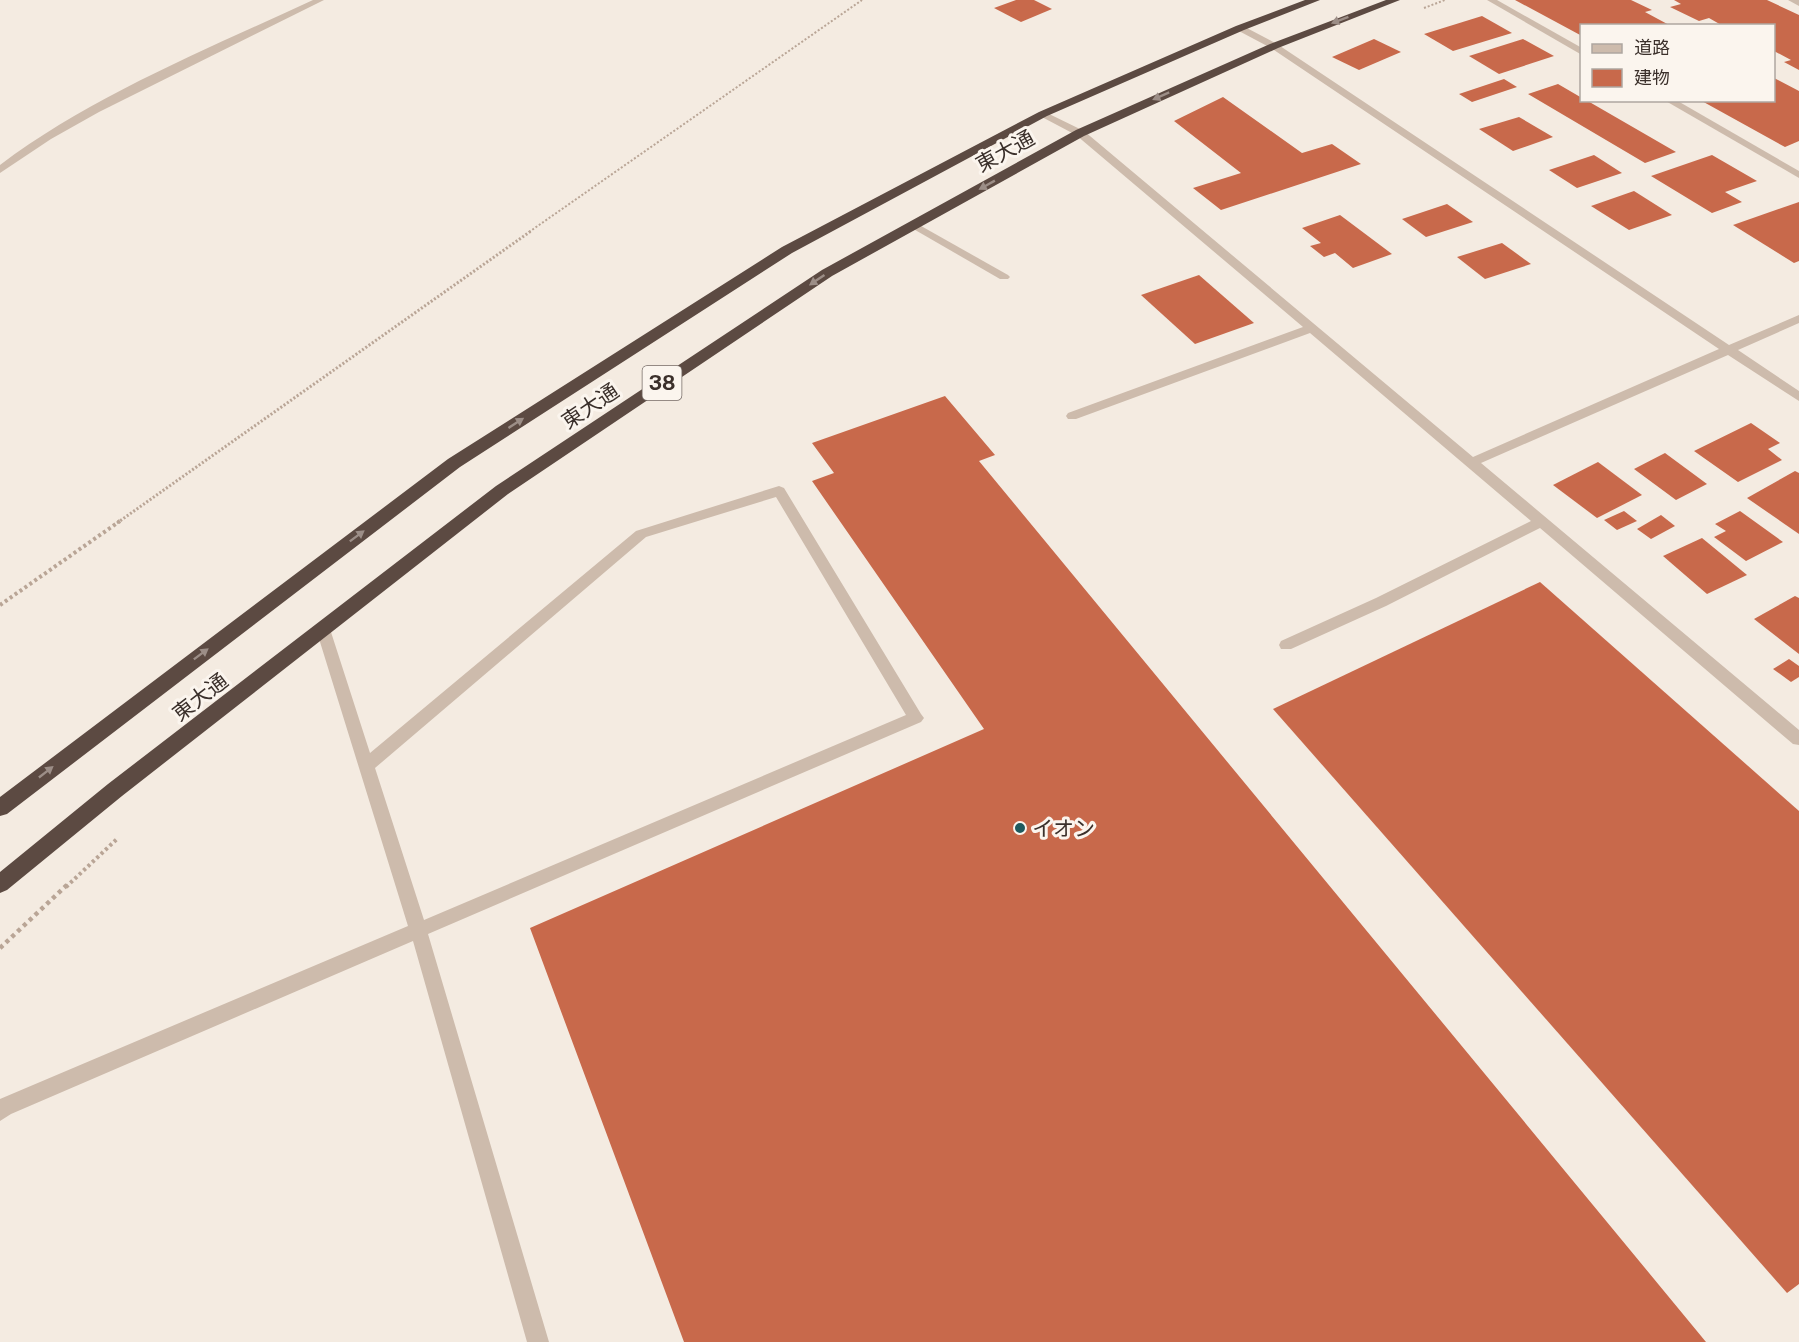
<svg xmlns="http://www.w3.org/2000/svg" width="1799" height="1342" viewBox="0 0 1799 1342" font-family="'Public Sans','Noto Sans JP',sans-serif">
  <rect width="100%" height="100%" fill="#f4ebe1"/>
  <g fill="#c8694b">
    <polygon points="1016,0 1034,0 1052,9 1021,22 994,8"/>
    <polygon points="1515,0 1631,0 1652,10 1645,12 1671,26 1582,26 1582,36"/>
    <polygon points="1674,0 1767,0 1799,15 1799,70 1784,62 1791,60 1774,51 1774,26 1723,26 1709,18 1699,21 1670,7 1681,4"/>
    <polygon points="1482,16 1512,33 1453,51 1424,34"/>
    <polygon points="1374,39 1401,52 1359,70 1332,57"/>
    <polygon points="1523,39 1554,56 1499,74 1469,56"/>
    <polygon points="1774,78 1799,91 1799,141 1785,147 1700,100 1774,100"/>
    <polygon points="1504,79 1517,87 1472,102 1459,94"/>
    <polygon points="1558,84 1582,98 1582,100 1586,100 1676,152 1645,163 1528,94"/>
    <polygon points="1223,97 1302,153 1332,144 1361,164 1221,210 1193,188 1241,173 1174,121"/>
    <polygon points="1519,117 1553,137 1513,151 1479,129"/>
    <polygon points="1594,155 1622,173 1577,188 1549,170"/>
    <polygon points="1712,155 1757,181 1725,192 1742,202 1712,213 1651,176"/>
    <polygon points="1634,191 1672,215 1629,230 1591,206"/>
    <polygon points="1799,202 1799,261 1794,263 1733,225"/>
    <polygon points="1447,204 1473,222 1426,237 1402,219"/>
    <polygon points="1340,215 1392,254 1353,268 1335,253 1324,257 1310,246 1321,243 1302,228"/>
    <polygon points="1502,243 1531,264 1485,279 1457,257"/>
    <polygon points="1199,275 1254,323 1195,344 1141,295"/>
    <polygon points="945,396 995,455 979,461 1706,1342 684,1342 530,928 984,729 812,481 834,473 812,443"/>
    <polygon points="1751,423 1780,443 1768,449 1782,460 1738,482 1694,451"/>
    <polygon points="1665,453 1707,484 1676,500 1634,469"/>
    <polygon points="1598,462 1642,495 1597,518 1553,485"/>
    <polygon points="1795,471 1799,473 1799,534 1747,498"/>
    <polygon points="1624,511 1637,521 1617,530 1604,520"/>
    <polygon points="1740,511 1783,542 1746,561 1714,537 1726,531 1715,524"/>
    <polygon points="1661,515 1675,526 1651,539 1637,529"/>
    <polygon points="1702,538 1747,575 1707,594 1663,556"/>
    <polygon points="1540,582 1799,811 1799,1284 1787,1293 1273,709"/>
    <polygon points="1795,596 1799,598 1799,654 1754,619"/>
    <polygon points="1789,659 1799,666 1799,677 1791,682 1773,669"/>
  </g>
  <g fill="none" stroke-linecap="round" stroke-linejoin="round">
    <g stroke="#b9a596" stroke-width="2" stroke-dasharray="2 2" stroke-linecap="butt">
      <polyline points="1424,8 1445,0"/>
      <polyline points="529,232 862,0"/>
    </g>
    <polyline stroke="#b9a596" stroke-width="3" stroke-dasharray="2 2" stroke-linecap="butt" points="117,523 531,231"/>
    <g stroke="#b9a596" stroke-width="4" stroke-dasharray="3 3" stroke-linecap="butt">
      <polyline points="0,605 120,521"/>
      <polyline points="66,887 118,838"/>
    </g>
    <polyline stroke="#b9a596" stroke-width="4.5" stroke-dasharray="4 4" stroke-linecap="butt" points="0,948 67,885"/>
    <g fill="#cdbbac" fill-rule="evenodd">
      <path d="M313,0H324L99,112L51,139L0,173V165C93,95 208,49 313,0Z"/>
      <polygon points="1487,0 1497,0 1582,48 1582,55"/>
      <polygon points="1788,0 1799,0 1799,6"/>
      <polygon points="1237,26 1243,26 1277,44 1729,345 1799,315 1799,323 1738,350 1799,391 1799,401 1728,355 1481,463 1799,730 1799,745 1793,744 1540,528 1386,606 1291,649 1281,649 1279,645 1281,641 1376,598 1531,521 1310,333 1076,419 1068,419 1066,416 1068,413 1303,327 1076,135 1040,116 1038,114 1043,111 1084,131 1473,457 1719,349 1271,48 1237,30"/>
      <polygon points="1664,100 1676,100 1799,171 1799,178"/>
      <polygon points="914,222 1008,275 1010,277 1008,279 1000,279 910,227 909,225"/>
      <path d="M779,486L784,488L921,714L924,718L921,722L428,934L549,1342H527L413,941L11,1114L0,1121V1099L408,926L316,629L318,625H328L330,629L370,753L636,531ZM776,497L906,715L424,920L375,768L646,537Z"/>
    </g>
    <g fill="#5c4a42" fill-rule="evenodd">
      <polygon points="1305,0 1320,0 1244,30 1047,116 792,253 460,467 7,814 0,816 0,797 448,459 782,247 1039,112 1236,26"/>
      <polygon points="1386,0 1400,0 1278,48 1084,136 832,276 508,494 122,796 7,890 0,893 0,872 108,784 496,486 822,270 1076,130 1270,44"/>
    </g>
  </g>
  <defs><path id="oneway-solid" d="M-6-.8H1V-3.2L6.5 0L1 3.2V.8H-6Z" transform="scale(1.5)"/></defs>
  <g fill="#9c8e87">
    <use href="#oneway-solid" transform="translate(1340 20) rotate(159)"/>
    <use href="#oneway-solid" transform="translate(1161 96) rotate(156)"/>
    <use href="#oneway-solid" transform="translate(987 185) rotate(151)"/>
    <use href="#oneway-solid" transform="translate(817 280) rotate(146)"/>
    <use href="#oneway-solid" transform="translate(516 423) rotate(-33)"/>
    <use href="#oneway-solid" transform="translate(357 536) rotate(-37)"/>
    <use href="#oneway-solid" transform="translate(201 654) rotate(-37)"/>
    <use href="#oneway-solid" transform="translate(46 772) rotate(-38)"/>
  </g>
  <circle fill="#1f5a5e" stroke="#fbf5ee" stroke-width="2" cx="1020" cy="828" r="6"/>
  <g text-anchor="middle" dominant-baseline="central" stroke-width="6" stroke-linejoin="round" paint-order="stroke">
    <rect fill="#fbf5ee" stroke="#756b66" stroke-width="1.5" x="642.5" y="366" width="39" height="34" rx="4.5"/>
    <g font-size="20" font-weight="bold" fill="#3b302b">
      <text x="662" y="383">38</text>
    </g>
    <g font-size="21" fill="#3b302b" stroke="#fbf5ee">
      <text transform="translate(1005 151) rotate(-29)">東大通</text>
      <text transform="translate(590 406) rotate(-34)">東大通</text>
      <text transform="translate(200 697) rotate(-38)">東大通</text>
    </g>
    <g font-size="21" fill="#3b302b" stroke="#fbf5ee" text-anchor="start">
      <text x="1032" y="828">イオン</text>
    </g>
  </g>
  <rect x="1580" y="24" width="195" height="78" fill="#fbf5ee" stroke="#aea6a0" stroke-width="1.5"/>
  <rect x="1592" y="44" width="30" height="9" fill="#cdbbac" stroke="#aea6a0" stroke-width="1.5"/>
  <text x="1634" y="54" font-size="18" fill="#3b302b">道路</text>
  <rect x="1592" y="69" width="30" height="18" fill="#c8694b" stroke="#aea6a0" stroke-width="1.5"/>
  <text x="1634" y="84" font-size="18" fill="#3b302b">建物</text>
</svg>
